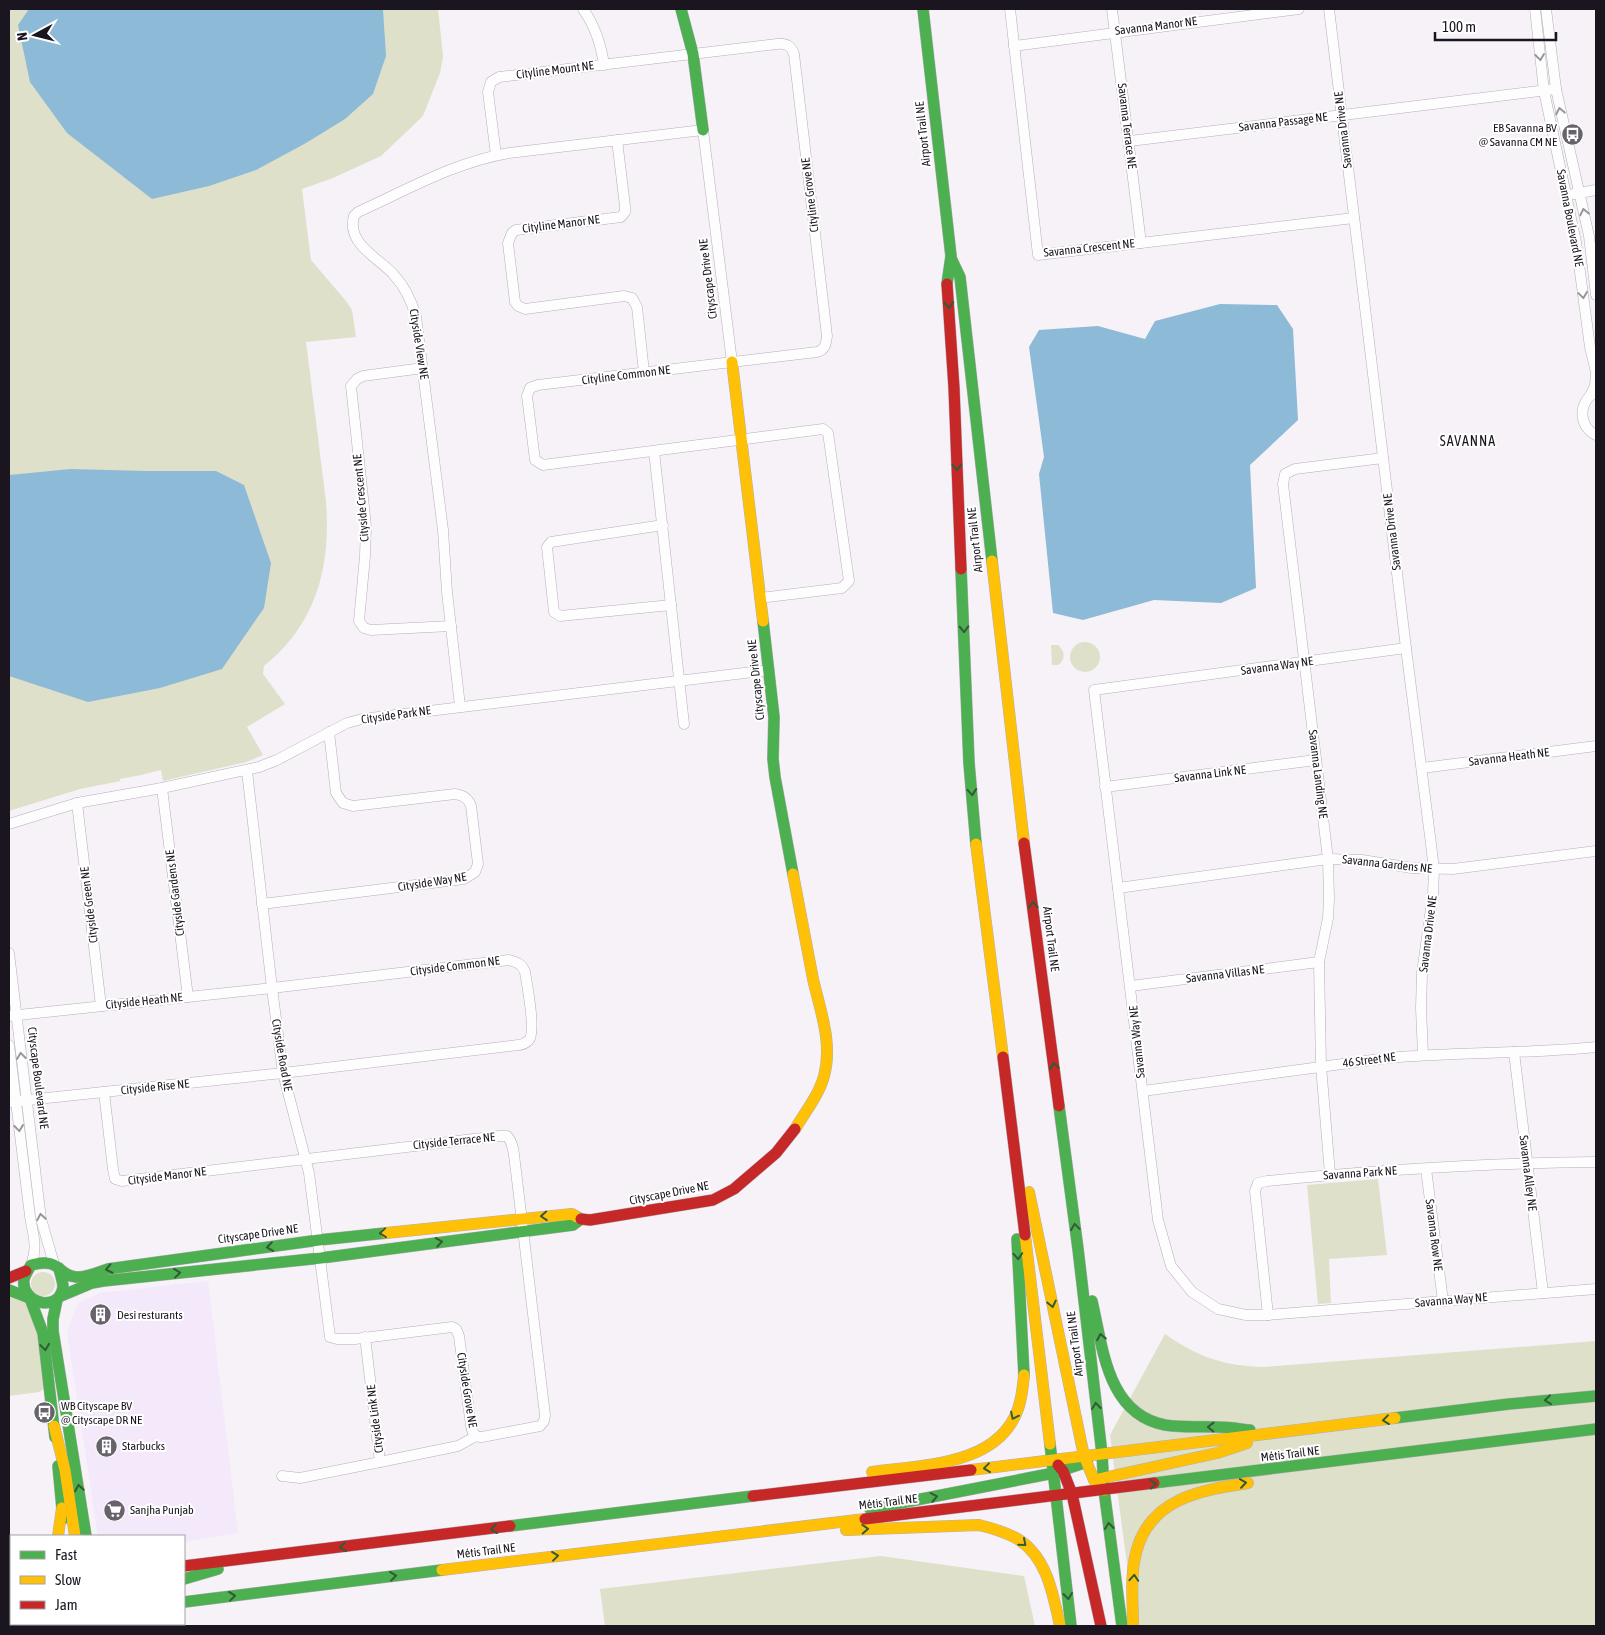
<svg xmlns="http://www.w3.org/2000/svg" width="1605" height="1635" viewBox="0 0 1605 1635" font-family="'Asap Condensed',sans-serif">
  <rect width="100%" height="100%" fill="#f6f2f8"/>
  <polygon fill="#f4e8fb" points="208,1281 238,1533 184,1542 184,1536 98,1536 67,1332 78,1303 100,1293"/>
  <g fill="#dee0ca">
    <path d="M9,9H438L443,56L440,73L423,116L381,156L333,178L302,189L311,260L346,301L352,310L356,337L306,342L326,502C331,568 316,624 264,666L263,674L285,704L247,727L263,755L246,762L163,781L161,770L141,775L120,779V781L80,789L9,811Z"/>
    <circle cx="1085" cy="657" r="15"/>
    <path d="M1051,645H1058C1065,651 1066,660 1058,665H1052Z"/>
    <polygon points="1378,1179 1387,1255 1329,1259 1331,1303 1318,1304 1307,1185"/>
    <circle cx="43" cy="1284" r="12"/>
    <polygon points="9,1294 26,1301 40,1336 44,1389 39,1392 9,1396"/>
    <path d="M1165,1334C1198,1357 1224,1366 1264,1367L1596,1341V1626H1135L1110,1435Z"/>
    <polygon points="881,1556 1024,1576 1035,1626 605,1626 600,1589"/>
  </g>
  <g fill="#8cbad7">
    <polygon points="29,9 383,9 386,56 373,94 345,119 306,143 256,170 209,186 152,199 67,133 30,82 18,25"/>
    <polygon points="1220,304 1277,305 1293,329 1298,420 1250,465 1256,588 1221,603 1154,600 1083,620 1053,613 1039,474 1044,457 1029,347 1039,330 1098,326 1145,339 1155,321"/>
    <polygon points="71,469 146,471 216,471 244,485 271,563 264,608 222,669 160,688 88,702 9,676 9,475"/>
  </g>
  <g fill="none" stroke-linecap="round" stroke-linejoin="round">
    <defs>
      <g id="street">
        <path d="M583,9C595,26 601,44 604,65"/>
        <polyline points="1010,9 1038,255 1354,218"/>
        <polyline points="1112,9 1141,243"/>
        <polyline points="1329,9 1406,648 1431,844 1434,870 1433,894 1422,973 1421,1008 1423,1055"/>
        <polyline points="1535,9 1544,91 1576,242 1590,347 1596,372 1595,386 1590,396"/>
        <polyline points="1546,9 1556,89 1589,236 1596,295"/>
        <polyline points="1014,46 1299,9"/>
        <polyline points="617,140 625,206 625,212 621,217 516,230 512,233 508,243 515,302 518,306 525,309 624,296 632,298 637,307 644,372"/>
        <polyline points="1130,141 1556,89"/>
        <path d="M496,155L488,92L491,82L499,77L777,44C787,43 791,46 794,54L827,336C826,344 825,350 817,352L538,385L530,388L527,396L535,460L543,465L823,429L828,433L849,581L842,588L760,598"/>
        <polyline points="1573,194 1596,190"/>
        <polyline points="423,368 363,376 357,379 351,386 366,526 365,556 359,621 364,628 371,630 451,626"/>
        <path d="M1595,392C1578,403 1578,426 1596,435"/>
        <polyline points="654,451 684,724"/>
        <polyline points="663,525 551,542 547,547 554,612 560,616 671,605"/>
        <polyline points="1406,648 1094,690 1158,1220 1171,1266 1192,1292 1218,1309 1246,1315 1268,1315 1596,1289"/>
        <path d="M460,706L447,592L443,530L416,317C412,302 405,287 394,275C379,258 346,244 354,216L358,212C407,190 455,162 509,153L703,130L732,362"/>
        <polyline points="1422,768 1596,746"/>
        <polyline points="1105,787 1316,760"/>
        <polyline points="162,788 188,997"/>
        <polyline points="77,803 101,1006"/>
        <polyline points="9,824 77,803 162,788 259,767 277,760 347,723 362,719 769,670"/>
        <polyline points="1118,888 1328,859 1362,860 1412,868 1453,869 1596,851"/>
        <path d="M262,904L464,879L475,872L478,864L471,806C468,798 463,795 455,794L353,806L343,803L336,793L329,732"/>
        <polyline points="9,953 41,1219 54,1264"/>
        <polyline points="1131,986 1319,962"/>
        <path d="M9,1016L272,988L509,960C517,962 522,964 525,972C527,984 536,1032 529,1040C526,1043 522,1045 518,1045L283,1073L9,1102"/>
        <path d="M9,1045L30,1216C33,1236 38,1245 31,1265"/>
        <polyline points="1514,1052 1543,1293"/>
        <path d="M1143,1091L1387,1058C1457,1052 1527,1054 1596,1047"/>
        <path d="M104,1092L113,1169L115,1179L122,1181L499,1136H507C515,1144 514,1160 516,1171L545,1415L544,1421L540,1426L482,1437C475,1438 472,1432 471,1426L459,1336L456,1329L452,1327L355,1339H337L330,1337L309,1173L283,1073L272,988L247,771"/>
        <polyline points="1426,1169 1443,1301"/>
        <polyline points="1330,1174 1321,1066 1319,962 1328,918 1329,899 1328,859 1283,484 1285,474 1295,469 1383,458"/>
        <path d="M1268,1315L1255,1191L1258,1183L1267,1181C1376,1170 1486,1163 1596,1162"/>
        <polyline points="365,1337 380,1462 458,1446 476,1436"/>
        <polyline points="282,1476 300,1478 380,1462"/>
      </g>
      <g id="fast">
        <polyline points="681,9 693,54 703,130"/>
        <polyline points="923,9 951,256 947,284"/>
        <polyline points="951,258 960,277 992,561"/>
        <polyline points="961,569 969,763 976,844"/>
        <polyline points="763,621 774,717 773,759 775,777 793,874"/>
        <polyline points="1059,1106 1078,1249 1102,1454 1104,1490 1122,1626"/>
        <polyline points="1017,1239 1024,1375"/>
        <path d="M59,1268C60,1274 63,1281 63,1287C59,1314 20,1303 24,1279C25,1275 29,1269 31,1265C62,1257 56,1275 76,1277C87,1278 98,1272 108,1269L319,1240L386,1233"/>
        <polyline points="9,1290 27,1297"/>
        <polyline points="61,1296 92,1283 103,1281 321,1258 573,1225 581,1219 577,1217"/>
        <polyline points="57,1300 53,1319 53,1331 86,1536"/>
        <polyline points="31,1301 43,1333 55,1437"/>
        <path d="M1092,1301C1103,1348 1107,1414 1165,1425C1183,1428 1201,1426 1219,1427C1230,1427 1240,1429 1250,1430"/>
        <polyline points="1395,1418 1509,1404 1596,1396"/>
        <polyline points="1050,1444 1071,1626"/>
        <polyline points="58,1466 63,1519"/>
        <polyline points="1154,1483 1596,1429"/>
        <polyline points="870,1509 1054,1473 1087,1462"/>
        <polyline points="510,1526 753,1496"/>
        <polyline points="184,1579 218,1569"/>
        <polyline points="9,1586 11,1585"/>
        <polyline points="184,1602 442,1570"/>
        <polyline points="95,1624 95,1626"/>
      </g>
      <g id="slow">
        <polyline points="732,362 763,621"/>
        <polyline points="992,561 1024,843"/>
        <polyline points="976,844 1003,1057"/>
        <path d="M793,874C800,909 806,944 813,979C820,1010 833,1043 824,1076C819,1095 805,1112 795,1129"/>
        <polyline points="1029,1192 1084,1456 1094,1480 1104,1490"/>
        <polyline points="386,1233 572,1214 577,1217"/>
        <polyline points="1025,1235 1050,1444"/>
        <polyline points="54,1426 65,1470 75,1536"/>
        <polyline points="971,1470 1395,1418"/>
        <path d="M872,1472C922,1465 998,1466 1018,1409C1022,1398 1023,1386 1024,1375"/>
        <polyline points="1094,1480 1217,1453 1247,1443"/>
        <path d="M846,1530L979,1525C992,1528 1004,1532 1016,1538C1047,1556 1053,1594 1060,1626"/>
        <polyline points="58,1536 62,1508"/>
        <polyline points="442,1570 865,1519"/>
        <polyline points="9,1606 11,1606"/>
        <polyline points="9,1624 11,1623"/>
        <polyline points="75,1624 75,1626"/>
        <polyline points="84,1624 84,1626"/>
        <polyline points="113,1626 115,1624"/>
        <path d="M1133,1626C1133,1602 1130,1576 1136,1553C1149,1499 1200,1490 1248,1483"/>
      </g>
      <g id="jam">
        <polyline points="947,284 954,388 961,569"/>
        <polyline points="1024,843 1059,1106"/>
        <polyline points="1003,1057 1025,1235"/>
        <polyline points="581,1219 590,1220 713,1200 734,1189 776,1153 795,1129"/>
        <polyline points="9,1278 26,1271"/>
        <polyline points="1058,1465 1063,1471 1072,1494 1101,1626"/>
        <polyline points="753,1496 971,1470"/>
        <polyline points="865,1519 1154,1483"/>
        <polyline points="184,1566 510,1526"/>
      </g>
    </defs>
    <use href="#street" stroke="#b5afb8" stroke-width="11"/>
    <use href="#fast" stroke="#b5afb8" stroke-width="12"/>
    <use href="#slow" stroke="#b5afb8" stroke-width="12"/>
    <use href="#jam" stroke="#b5afb8" stroke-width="12"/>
    <use href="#street" stroke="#fefdfe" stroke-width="10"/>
    <use href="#fast" stroke="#4caf50" stroke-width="11"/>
    <use href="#slow" stroke="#ffc107" stroke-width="11"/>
    <use href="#jam" stroke="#c62828" stroke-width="11"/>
  </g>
  <defs><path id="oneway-chevron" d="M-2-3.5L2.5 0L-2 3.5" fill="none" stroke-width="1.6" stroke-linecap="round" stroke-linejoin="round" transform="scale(1.25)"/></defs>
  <g stroke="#98959a">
    <use href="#oneway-chevron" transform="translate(1540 57) rotate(83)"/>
    <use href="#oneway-chevron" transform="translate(1560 111) rotate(-101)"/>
    <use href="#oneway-chevron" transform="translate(1584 212) rotate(-102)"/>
    <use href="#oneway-chevron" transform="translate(1583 295) rotate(82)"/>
    <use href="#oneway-chevron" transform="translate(21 1056) rotate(-97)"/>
    <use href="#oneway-chevron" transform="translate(19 1128) rotate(83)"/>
    <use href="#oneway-chevron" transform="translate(41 1217) rotate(-99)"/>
  </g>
  <g stroke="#315a35">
    <use href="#oneway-chevron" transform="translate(949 305) rotate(87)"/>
    <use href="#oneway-chevron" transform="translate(957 467) rotate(88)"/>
    <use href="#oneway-chevron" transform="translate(964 629) rotate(88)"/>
    <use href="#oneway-chevron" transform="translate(972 792) rotate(85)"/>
    <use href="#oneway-chevron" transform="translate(1033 905) rotate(-97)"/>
    <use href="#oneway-chevron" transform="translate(1054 1066) rotate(-98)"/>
    <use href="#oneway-chevron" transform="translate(544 1216) rotate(176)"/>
    <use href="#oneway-chevron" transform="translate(1075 1227) rotate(-98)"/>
    <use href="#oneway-chevron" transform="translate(383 1233) rotate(174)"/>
    <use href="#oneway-chevron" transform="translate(439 1242) rotate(-8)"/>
    <use href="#oneway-chevron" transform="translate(270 1247) rotate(172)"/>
    <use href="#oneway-chevron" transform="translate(1018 1256) rotate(86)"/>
    <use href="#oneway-chevron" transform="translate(109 1269) rotate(168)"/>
    <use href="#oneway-chevron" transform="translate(177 1273) rotate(-6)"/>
    <use href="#oneway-chevron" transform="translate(1052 1304) rotate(78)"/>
    <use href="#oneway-chevron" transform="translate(1101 1337) rotate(-101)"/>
    <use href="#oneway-chevron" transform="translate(45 1347) rotate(82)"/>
    <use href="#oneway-chevron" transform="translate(1548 1400) rotate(174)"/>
    <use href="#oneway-chevron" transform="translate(1096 1406) rotate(-97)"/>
    <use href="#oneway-chevron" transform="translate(1014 1416) rotate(116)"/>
    <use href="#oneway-chevron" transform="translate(1386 1420) rotate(173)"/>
    <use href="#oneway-chevron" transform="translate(1211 1427) rotate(-179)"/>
    <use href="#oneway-chevron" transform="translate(987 1468) rotate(173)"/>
    <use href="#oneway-chevron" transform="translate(1243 1483) rotate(-8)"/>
    <use href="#oneway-chevron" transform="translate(1153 1484) rotate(-7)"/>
    <use href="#oneway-chevron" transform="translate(79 1488) rotate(-99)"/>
    <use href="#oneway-chevron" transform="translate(934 1497) rotate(-11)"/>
    <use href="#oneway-chevron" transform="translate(1109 1526) rotate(-97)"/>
    <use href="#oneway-chevron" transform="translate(494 1529) rotate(173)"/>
    <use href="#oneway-chevron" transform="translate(865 1529) rotate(-3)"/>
    <use href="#oneway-chevron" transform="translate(1023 1543) rotate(41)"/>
    <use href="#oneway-chevron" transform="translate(343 1547) rotate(173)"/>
    <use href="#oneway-chevron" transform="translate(555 1556) rotate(-7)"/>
    <use href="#oneway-chevron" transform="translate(393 1576) rotate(-7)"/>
    <use href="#oneway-chevron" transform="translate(1134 1578) rotate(-86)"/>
    <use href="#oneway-chevron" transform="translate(232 1596) rotate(-7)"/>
    <use href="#oneway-chevron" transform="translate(1068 1596) rotate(83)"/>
  </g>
  <defs>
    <symbol id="bus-disc" viewBox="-11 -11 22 22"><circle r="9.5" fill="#68626b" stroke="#fff"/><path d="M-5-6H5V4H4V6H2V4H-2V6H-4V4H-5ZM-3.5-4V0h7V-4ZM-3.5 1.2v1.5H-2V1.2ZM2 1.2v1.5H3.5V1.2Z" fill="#fff"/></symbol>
    <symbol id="building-disc" viewBox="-11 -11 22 22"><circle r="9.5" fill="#68626b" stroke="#fff"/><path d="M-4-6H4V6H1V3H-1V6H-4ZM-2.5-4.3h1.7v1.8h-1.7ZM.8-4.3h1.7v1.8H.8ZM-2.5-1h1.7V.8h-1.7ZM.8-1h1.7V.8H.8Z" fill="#fff"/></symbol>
    <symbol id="supermarket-disc" viewBox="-11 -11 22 22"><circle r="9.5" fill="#68626b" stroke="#fff"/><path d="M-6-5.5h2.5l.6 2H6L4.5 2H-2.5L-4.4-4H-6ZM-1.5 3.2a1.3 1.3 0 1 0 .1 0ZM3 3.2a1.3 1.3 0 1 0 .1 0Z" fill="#fff"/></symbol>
  </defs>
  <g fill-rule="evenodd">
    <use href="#bus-disc" x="1560" y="122" width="25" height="25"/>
    <use href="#building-disc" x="88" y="1302" width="25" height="25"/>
    <use href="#bus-disc" x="32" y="1400" width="25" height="25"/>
    <use href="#building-disc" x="94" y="1434" width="25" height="25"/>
    <use href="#supermarket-disc" x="102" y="1498" width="25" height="25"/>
  </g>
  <g text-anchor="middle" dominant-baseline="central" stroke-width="4" stroke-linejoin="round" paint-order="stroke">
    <g font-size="12" fill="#1b151f" stroke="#fff">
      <text transform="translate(1156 26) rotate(-7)">Savanna Manor NE</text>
      <text transform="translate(555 70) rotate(-7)">Cityline Mount NE</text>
      <text transform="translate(1283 122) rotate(-7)">Savanna Passage NE</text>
      <text transform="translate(1127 126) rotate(83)">Savanna Terrace NE</text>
      <text transform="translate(1343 130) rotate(-97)">Savanna Drive NE</text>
      <text transform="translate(923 134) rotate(-96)">Airport Trail NE</text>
      <text transform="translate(810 195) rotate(-97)">Cityline Grove NE</text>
      <text transform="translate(1570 218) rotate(79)">Savanna Boulevard NE</text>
      <text transform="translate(561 224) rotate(-7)">Cityline Manor NE</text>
      <text transform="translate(1089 248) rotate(-6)">Savanna Crescent NE</text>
      <text transform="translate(708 279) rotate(-97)">Cityscape Drive NE</text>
      <text transform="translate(419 344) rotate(81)">Cityside View NE</text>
      <text transform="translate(626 375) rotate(-7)">Cityline Common NE</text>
      <text transform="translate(361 498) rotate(-95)">Cityside Crescent NE</text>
      <text transform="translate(1392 532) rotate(-97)">Savanna Drive NE</text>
      <text transform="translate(975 540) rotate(-96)">Airport Trail NE</text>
      <text transform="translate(1277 666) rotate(-8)">Savanna Way NE</text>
      <text transform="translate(756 680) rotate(-96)">Cityscape Drive NE</text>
      <text transform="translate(396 715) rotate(-8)">Cityside Park NE</text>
      <text transform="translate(1509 757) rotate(-7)">Savanna Heath NE</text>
      <text transform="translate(1210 774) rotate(-7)">Savanna Link NE</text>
      <text transform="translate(1318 774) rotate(83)">Savanna Landing NE</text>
      <text transform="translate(1387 864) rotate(6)">Savanna Gardens NE</text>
      <text transform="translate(432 882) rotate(-9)">Cityside Way NE</text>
      <text transform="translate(175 893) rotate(-97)">Cityside Gardens NE</text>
      <text transform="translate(89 905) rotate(-97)">Cityside Green NE</text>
      <text transform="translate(1428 934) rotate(-83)">Savanna Drive NE</text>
      <text transform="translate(1051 939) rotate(83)">Airport Trail NE</text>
      <text transform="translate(455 966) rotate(-7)">Cityside Common NE</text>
      <text transform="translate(1225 974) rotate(-7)">Savanna Villas NE</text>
      <text transform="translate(144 1001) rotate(-6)">Cityside Heath NE</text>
      <text transform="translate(1137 1042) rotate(-96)">Savanna Way NE</text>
      <text transform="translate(282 1055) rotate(80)">Cityside Road NE</text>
      <text transform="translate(1369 1060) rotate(-7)">46 Street NE</text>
      <text transform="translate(38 1078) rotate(83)">Cityscape Boulevard NE</text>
      <text transform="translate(155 1087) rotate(-6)">Cityside Rise NE</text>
      <text transform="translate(454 1141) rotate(-6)">Cityside Terrace NE</text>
      <text transform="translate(1360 1173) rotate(-4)">Savanna Park NE</text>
      <text transform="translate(1528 1173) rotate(83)">Savanna Alley NE</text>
      <text transform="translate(167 1176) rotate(-7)">Cityside Manor NE</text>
      <text transform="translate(669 1193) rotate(-11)">Cityscape Drive NE</text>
      <text transform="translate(258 1234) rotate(-8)">Cityscape Drive NE</text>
      <text transform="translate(1434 1235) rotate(83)">Savanna Row NE</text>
      <text transform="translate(1451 1300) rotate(-5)">Savanna Way NE</text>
      <text transform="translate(1075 1344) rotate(-97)">Airport Trail NE</text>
      <text transform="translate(467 1390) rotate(81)">Cityside Grove NE</text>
      <text transform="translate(375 1419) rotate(-97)">Cityside Link NE</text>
      <text transform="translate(1290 1454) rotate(-7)">Métis Trail NE</text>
      <text transform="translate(888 1502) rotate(-7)">Métis Trail NE</text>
      <text transform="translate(486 1551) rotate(-7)">Métis Trail NE</text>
    </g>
    <g font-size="12" fill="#1b151f" stroke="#fff" text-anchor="start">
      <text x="1557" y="128" text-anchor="end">EB Savanna BV<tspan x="1557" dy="14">@ Savanna CM NE</tspan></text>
      <text x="117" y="1315">Desi resturants</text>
      <text x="61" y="1406">WB Cityscape BV<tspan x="61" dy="14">@ Cityscape DR NE</tspan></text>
      <text x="122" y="1446">Starbucks</text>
      <text x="130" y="1510">Sanjha Punjab</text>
    </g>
    <g font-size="14" letter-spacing="1" fill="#1b151f" stroke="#fff">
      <text x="1468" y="441">SAVANNA</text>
    </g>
  </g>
  <rect width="1605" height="1635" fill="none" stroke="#1b151f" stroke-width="20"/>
  <rect x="10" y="1535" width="175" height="90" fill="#ffffff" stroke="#a4a1a5"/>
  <rect x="20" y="1551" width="25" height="8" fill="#4caf50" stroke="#a4a1a5"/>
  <text x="55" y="1560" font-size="15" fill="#1b151f">Fast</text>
  <rect x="20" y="1576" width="25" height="8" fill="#ffc107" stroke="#a4a1a5"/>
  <text x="55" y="1585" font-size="15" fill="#1b151f">Slow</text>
  <rect x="20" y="1601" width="25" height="8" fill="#c62828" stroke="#a4a1a5"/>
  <text x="55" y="1610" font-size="15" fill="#1b151f">Jam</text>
  <g transform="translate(35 35) rotate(263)" stroke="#ffffff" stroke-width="4" paint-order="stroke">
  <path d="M0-4L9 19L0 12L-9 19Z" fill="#1b151f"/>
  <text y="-8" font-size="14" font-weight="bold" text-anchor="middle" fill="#1b151f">N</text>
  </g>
  <path d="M1435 32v8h121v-8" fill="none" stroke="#1b151f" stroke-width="2.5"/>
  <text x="1442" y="32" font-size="15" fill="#1b151f" stroke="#ffffff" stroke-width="4" paint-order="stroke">100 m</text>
</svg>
